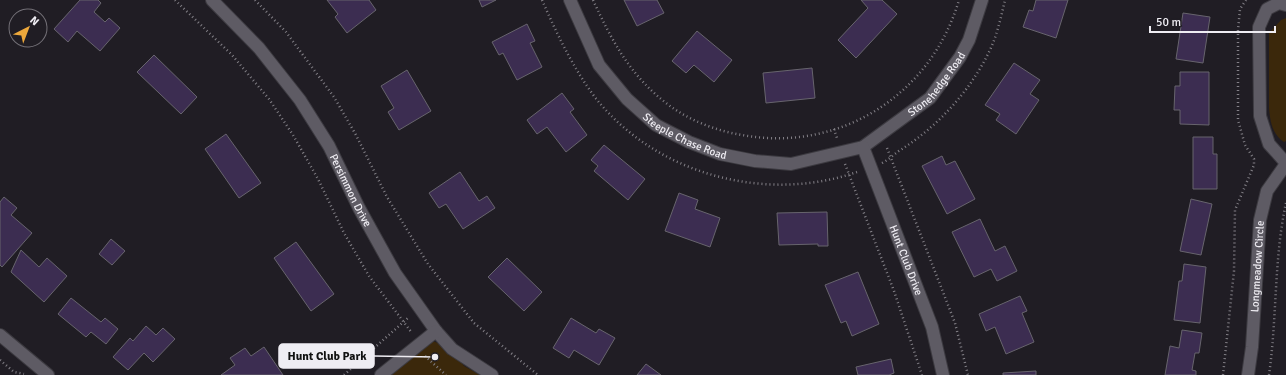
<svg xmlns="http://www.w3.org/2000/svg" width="1286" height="375" viewBox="0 0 1286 375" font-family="Signika,sans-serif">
  <rect width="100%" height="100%" fill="#201d24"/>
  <g fill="#3b280b">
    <path d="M1286,18V141L1284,142C1272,134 1270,121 1269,108V33L1281,20Z"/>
    <polygon points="433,341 452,349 464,366 480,375 389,375"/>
  </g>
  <g fill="#3c2d51" stroke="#67646d">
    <polygon points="80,0 98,0 101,3 94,12 105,22 109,18 120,28 100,51 77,31 68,42 54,29"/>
    <polygon points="327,0 369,0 376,10 347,33 335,17 338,14"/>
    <polygon points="479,0 496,0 482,7"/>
    <polygon points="624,0 657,0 664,13 637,26"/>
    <polygon points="861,0 882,0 897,14 856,58 838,40 868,8"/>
    <polygon points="1036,0 1068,0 1056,38 1023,27 1029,10 1033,11"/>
    <polygon points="1183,13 1210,17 1203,63 1176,59"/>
    <polygon points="527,24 535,41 530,43 542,67 517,80 503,53 499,55 492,42"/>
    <polygon points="697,31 732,60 714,82 694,65 686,73 672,61"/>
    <polygon points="154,55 197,97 181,114 137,72"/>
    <polygon points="1014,63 1040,80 1030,94 1039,100 1016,134 996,120 1000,114 985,105"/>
    <polygon points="812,68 815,98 766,103 763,73"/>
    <polygon points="407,70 431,111 399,130 388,112 394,108 381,86"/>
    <polygon points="1180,72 1209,72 1209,125 1180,124 1180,110 1174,110 1175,86 1180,86"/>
    <polygon points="562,93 574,109 570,112 587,135 566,152 547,127 537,134 527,120"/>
    <polygon points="226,134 261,183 239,198 205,149"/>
    <polygon points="1193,137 1213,137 1213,154 1217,154 1217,189 1193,189"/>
    <polygon points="604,145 645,179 628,200 594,171 598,166 591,160"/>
    <polygon points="942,156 946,165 955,161 975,199 947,214 922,166"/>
    <polygon points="460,172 479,201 487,196 495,208 463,229 446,204 439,208 429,193"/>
    <polygon points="679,193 698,200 695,209 720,218 710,247 665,231"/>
    <polygon points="4,197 17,208 11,215 32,233 2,267 0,265 0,202"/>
    <polygon points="1191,199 1212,204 1201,255 1180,251"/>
    <polygon points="827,212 828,246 818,246 818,244 779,245 777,213"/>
    <polygon points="980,219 995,251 1005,246 1017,271 997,281 991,269 974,277 952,232"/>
    <polygon points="111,239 125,251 112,265 99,254"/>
    <polygon points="296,242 334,294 311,311 274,258"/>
    <polygon points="21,250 39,267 47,258 67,276 44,302 11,272"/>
    <polygon points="507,258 542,292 524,311 488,277"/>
    <polygon points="1184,264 1206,267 1200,323 1174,320 1179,281 1182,281"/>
    <polygon points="858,272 879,324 852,336 846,321 841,323 825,285"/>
    <polygon points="1020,296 1027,311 1022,313 1034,342 1006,354 995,327 986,331 979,314"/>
    <polygon points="71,298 101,322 105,318 118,329 106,344 91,332 86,337 58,314"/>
    <polygon points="571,318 596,333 599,329 615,338 599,365 574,350 569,358 553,348"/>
    <polygon points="146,326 156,335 163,328 175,339 153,362 144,353 128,370 113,357 130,338 133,341"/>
    <polygon points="1182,330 1202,333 1199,353 1195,353 1192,370 1196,371 1196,375 1165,375 1170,346 1179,348"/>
    <polygon points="264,347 283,375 221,375 235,365 230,358 245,348 251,356"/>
    <polygon points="891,359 894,373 889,375 858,375 856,367"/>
    <polygon points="646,364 661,375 637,375"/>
    <polygon points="1036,371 1036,375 1003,375 1003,373"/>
  </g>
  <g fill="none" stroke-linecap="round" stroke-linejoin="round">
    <defs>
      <g id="street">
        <path id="s1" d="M212,0L259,48L300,100L329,146L359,208L395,273L436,331L452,349L492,375"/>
        <path id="s2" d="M570,0L599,65L627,99L656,125L689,142L720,154L755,161L791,164L863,147L930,98L960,57L969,40L982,0"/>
        <polyline points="1286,5 1279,3 1267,9 1259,27 1260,116 1269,144 1286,163"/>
        <path id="s3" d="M863,147L932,327L943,375"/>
        <polyline points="0,335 48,375"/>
        <polyline points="381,375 436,331"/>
        <path id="s4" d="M1248,375L1252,347L1260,220L1267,191L1286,164"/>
      </g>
    </defs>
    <use href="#street" stroke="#3c3a40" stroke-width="14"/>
    <g stroke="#838087" stroke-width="2.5" stroke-dasharray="1 3" stroke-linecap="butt">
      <polyline points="175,0 232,55 269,99 293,135 318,179 344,233 369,276 412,333"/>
      <polyline points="255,0 286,32 334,97 356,135 387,197 428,264 474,323 538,375"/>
      <path d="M542,0C557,34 572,66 594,96C654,174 765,204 857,172"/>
      <path d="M593,0C613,43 631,77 670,106C691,121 717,131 742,135C840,153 931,95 959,0"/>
      <polyline points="834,129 837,138"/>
      <polyline points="887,148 955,323 968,375"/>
      <path d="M882,163C890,159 895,153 902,149C938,126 970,91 989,52C997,36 1001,17 1005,0"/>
      <polyline points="845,164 894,291 922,375"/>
      <polyline points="425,356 446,375"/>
      <polyline points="0,360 14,372 24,374"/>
      <polyline points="344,375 409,317"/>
      <polyline points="1223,375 1234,271 1235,210 1254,165 1254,159 1245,145 1238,120 1238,30 1240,9 1246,0"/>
      <path d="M1269,375C1277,319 1274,257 1286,203"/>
    </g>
    <use href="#street" stroke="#5e5b64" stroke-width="12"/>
  </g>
  <g text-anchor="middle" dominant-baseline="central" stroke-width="3.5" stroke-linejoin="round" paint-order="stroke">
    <g font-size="11" fill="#efedf3" stroke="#201d24">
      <text stroke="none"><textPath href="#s2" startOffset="468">Stonehedge Road</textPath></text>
      <text stroke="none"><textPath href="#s2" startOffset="185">Steeple Chase Road</textPath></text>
      <text stroke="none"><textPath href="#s1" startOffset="237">Persimmon Drive</textPath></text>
      <text stroke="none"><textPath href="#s3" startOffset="121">Hunt Club Drive</textPath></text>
      <text stroke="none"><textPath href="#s4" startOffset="109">Longmeadow Circle</textPath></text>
    </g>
  </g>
  <path fill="none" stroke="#efedf3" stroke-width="1.5" d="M435 357L374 356"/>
  <circle fill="#efedf3" stroke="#201d24" stroke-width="1.5" cx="435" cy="357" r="4"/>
  <rect fill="#efedf3" stroke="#efedf3" stroke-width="1.5" x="279" y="344" width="95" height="24" rx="4"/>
  <g font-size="12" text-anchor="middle" font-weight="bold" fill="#111">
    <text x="327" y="360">Hunt Club Park</text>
  </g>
  <g transform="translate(28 28) rotate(42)"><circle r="19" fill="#201d24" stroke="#737077"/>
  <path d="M0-3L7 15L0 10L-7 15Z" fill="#eda83b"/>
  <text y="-6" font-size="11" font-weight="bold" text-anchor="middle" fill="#efedf3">N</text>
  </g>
  <path d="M1150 26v6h125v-6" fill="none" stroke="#efedf3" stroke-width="2"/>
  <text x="1156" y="26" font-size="12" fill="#efedf3" stroke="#201d24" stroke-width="3" paint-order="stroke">50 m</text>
</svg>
